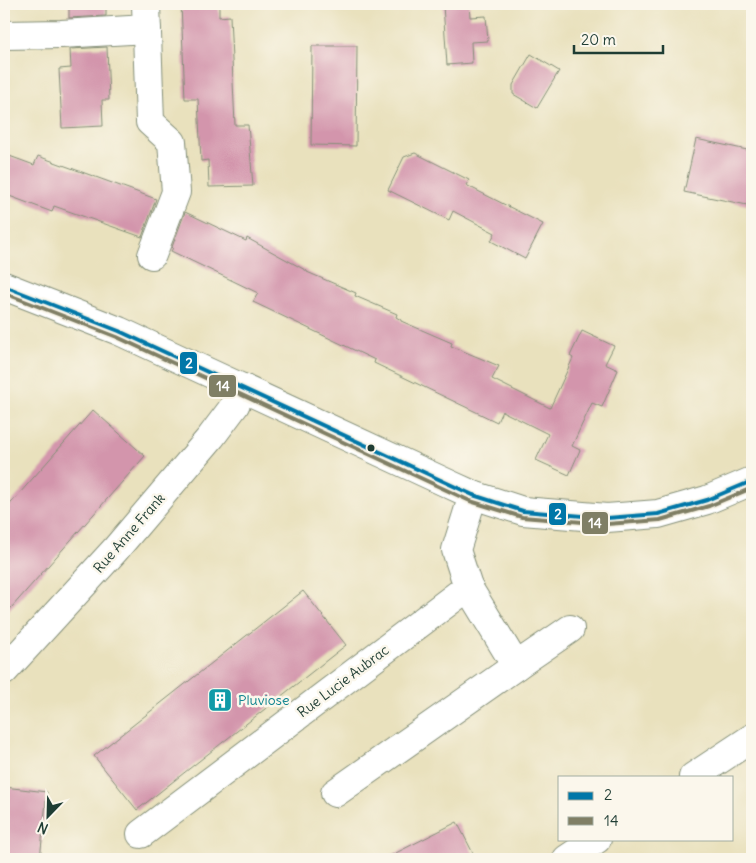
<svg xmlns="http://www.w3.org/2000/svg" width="756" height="863" viewBox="0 0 756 863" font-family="Delius,sans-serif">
  <rect width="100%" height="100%" fill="#fbf7ec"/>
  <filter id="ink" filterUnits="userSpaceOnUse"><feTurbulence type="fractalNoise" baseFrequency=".02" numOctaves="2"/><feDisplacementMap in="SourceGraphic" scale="10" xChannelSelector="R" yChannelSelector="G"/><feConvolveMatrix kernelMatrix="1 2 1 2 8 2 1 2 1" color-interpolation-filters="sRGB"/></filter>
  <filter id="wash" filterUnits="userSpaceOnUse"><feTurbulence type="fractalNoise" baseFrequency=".0096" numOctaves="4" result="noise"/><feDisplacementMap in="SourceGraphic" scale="20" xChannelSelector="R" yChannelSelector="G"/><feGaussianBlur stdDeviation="1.12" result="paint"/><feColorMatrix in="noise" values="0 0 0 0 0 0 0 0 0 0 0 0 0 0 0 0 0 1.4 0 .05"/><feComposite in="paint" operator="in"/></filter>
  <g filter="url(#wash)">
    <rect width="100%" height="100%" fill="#e9e1bd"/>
    <g id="blocks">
      <g fill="#d395ac">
        <polygon points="69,4 106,4 106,16 69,18"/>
        <polygon points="181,4 219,4 219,17 230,16 235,125 248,125 253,186 209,187 208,160 201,161 198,99 185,99"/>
        <polygon points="469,4 470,17 486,16 488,41 471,42 472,63 447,65 443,5"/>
        <polygon points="312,46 357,46 356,146 311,145"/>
        <polygon points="107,47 109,100 102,100 103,126 62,128 59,69 71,68 70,49"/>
        <polygon points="531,54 559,71 537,108 513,94 513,85"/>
        <polygon points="696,139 752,151 752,206 684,192"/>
        <polygon points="415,153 469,180 466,185 543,224 525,259 491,241 495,233 453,211 449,220 388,190 404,157"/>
        <polygon points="4,154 34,165 38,156 156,199 142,237 54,206 52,212 4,194"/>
        <polygon points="185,212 246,241 247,238 307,271 307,272 356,293 355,296 397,314 396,317 401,320 401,321 452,343 451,346 499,366 492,379 550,408 573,358 570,356 582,331 614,346 605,364 618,370 602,407 592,403 572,446 580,450 569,475 536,460 548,434 502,411 497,422 374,363 375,360 253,302 258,293 171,251 173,248 172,247"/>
        <polygon points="93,410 145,456 4,616 4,511"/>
        <polygon points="303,591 346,645 137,810 94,756"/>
        <polygon points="4,787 47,792 40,859 4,859"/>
        <polygon points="457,822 476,859 384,859"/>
      </g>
    </g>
  </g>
  <g filter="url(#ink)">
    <use href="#blocks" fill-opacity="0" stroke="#848f78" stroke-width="1"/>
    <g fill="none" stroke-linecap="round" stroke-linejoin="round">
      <defs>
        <g id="minor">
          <polyline points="146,4 150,122 172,142 176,192 152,255"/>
          <polyline points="4,35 61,34 147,29"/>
          <polyline points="4,286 119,331 449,484 473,495 523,511 607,518 658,514 707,500 752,481"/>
          <polyline points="468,587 516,666 570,629"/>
          <polyline points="4,671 115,550 211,437 235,405 243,388"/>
          <polyline points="693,777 752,738"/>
          <polyline points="335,793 516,666"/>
          <polyline points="141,834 468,587 456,550 473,495"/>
          <polyline points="567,859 597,839"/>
        </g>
      </defs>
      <use href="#minor" stroke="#848f78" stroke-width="30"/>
      <use href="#minor" stroke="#fff" stroke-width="28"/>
      <defs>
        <polyline id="bus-1" points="4,286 119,331 473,495 523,511 607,518 658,514 707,500 752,481"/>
        <polyline id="bus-2" points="4,293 117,337 470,501 522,517 607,524 660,520 709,506 752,488"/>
      </defs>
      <use href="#bus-1" stroke="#fbf7ec" stroke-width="8"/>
      <use href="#bus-2" stroke="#fbf7ec" stroke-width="8"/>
      <use href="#bus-1" stroke="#0077a8" stroke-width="4"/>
      <use href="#bus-2" stroke="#807f65" stroke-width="4"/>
    </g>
  </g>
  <defs>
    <symbol id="building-square" viewBox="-11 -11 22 22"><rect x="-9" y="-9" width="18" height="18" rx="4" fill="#0f9aa8" stroke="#fbf7ec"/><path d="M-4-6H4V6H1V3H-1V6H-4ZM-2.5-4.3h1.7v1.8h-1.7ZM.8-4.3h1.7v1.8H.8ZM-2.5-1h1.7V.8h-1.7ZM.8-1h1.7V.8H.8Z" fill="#fff"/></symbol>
  </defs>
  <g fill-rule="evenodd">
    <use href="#building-square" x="206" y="686" width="28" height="28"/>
  </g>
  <circle fill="#1f3d34" stroke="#fbf7ec" stroke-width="2" cx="371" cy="448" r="4.5"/>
  <g text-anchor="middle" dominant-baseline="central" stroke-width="5" stroke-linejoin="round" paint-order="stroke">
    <g font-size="14" fill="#1f3d34" stroke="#fbf7ec">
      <text transform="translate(129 533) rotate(-49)">Rue Anne Frank</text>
      <text transform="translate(343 681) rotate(-37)">Rue Lucie Aubrac</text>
    </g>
    <g font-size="14" fill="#0d838f" stroke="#fbf7ec" text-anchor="start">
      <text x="238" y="700">Pluviose</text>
    </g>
  </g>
  <g stroke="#fbf7ec" stroke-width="2">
    <rect x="179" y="351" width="19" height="24" rx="5" fill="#0077a8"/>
    <rect x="208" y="374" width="29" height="24" rx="5" fill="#807f65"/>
    <rect x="548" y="502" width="19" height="24" rx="5" fill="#0077a8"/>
    <rect x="581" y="511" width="28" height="24" rx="5" fill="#807f65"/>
  </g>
  <g font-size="14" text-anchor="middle" font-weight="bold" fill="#fff">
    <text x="189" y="368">2</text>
    <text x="223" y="391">14</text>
    <text x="558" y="519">2</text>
    <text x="595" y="528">14</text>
  </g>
  <rect width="756" height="863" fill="none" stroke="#fbf7ec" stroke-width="20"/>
  <rect x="558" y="776" width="175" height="65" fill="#fbf7ec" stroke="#a3ada2"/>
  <rect x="568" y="792" width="25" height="8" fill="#0077a8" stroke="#a3ada2"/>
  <text x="604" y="800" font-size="15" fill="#1f3d34">2</text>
  <rect x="568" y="817" width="25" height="8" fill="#807f65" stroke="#a3ada2"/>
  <text x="604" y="826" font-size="15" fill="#1f3d34">14</text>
  <g transform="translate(48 816) rotate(203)" stroke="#fbf7ec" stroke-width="4" paint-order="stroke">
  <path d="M0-4L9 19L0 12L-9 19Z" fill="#1f3d34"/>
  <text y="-8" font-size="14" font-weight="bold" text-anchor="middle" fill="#1f3d34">N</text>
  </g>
  <path d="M574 45v8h89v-8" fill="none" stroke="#1f3d34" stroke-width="2.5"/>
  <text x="581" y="45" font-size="15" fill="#1f3d34" stroke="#fbf7ec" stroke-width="4" paint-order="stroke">20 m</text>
</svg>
